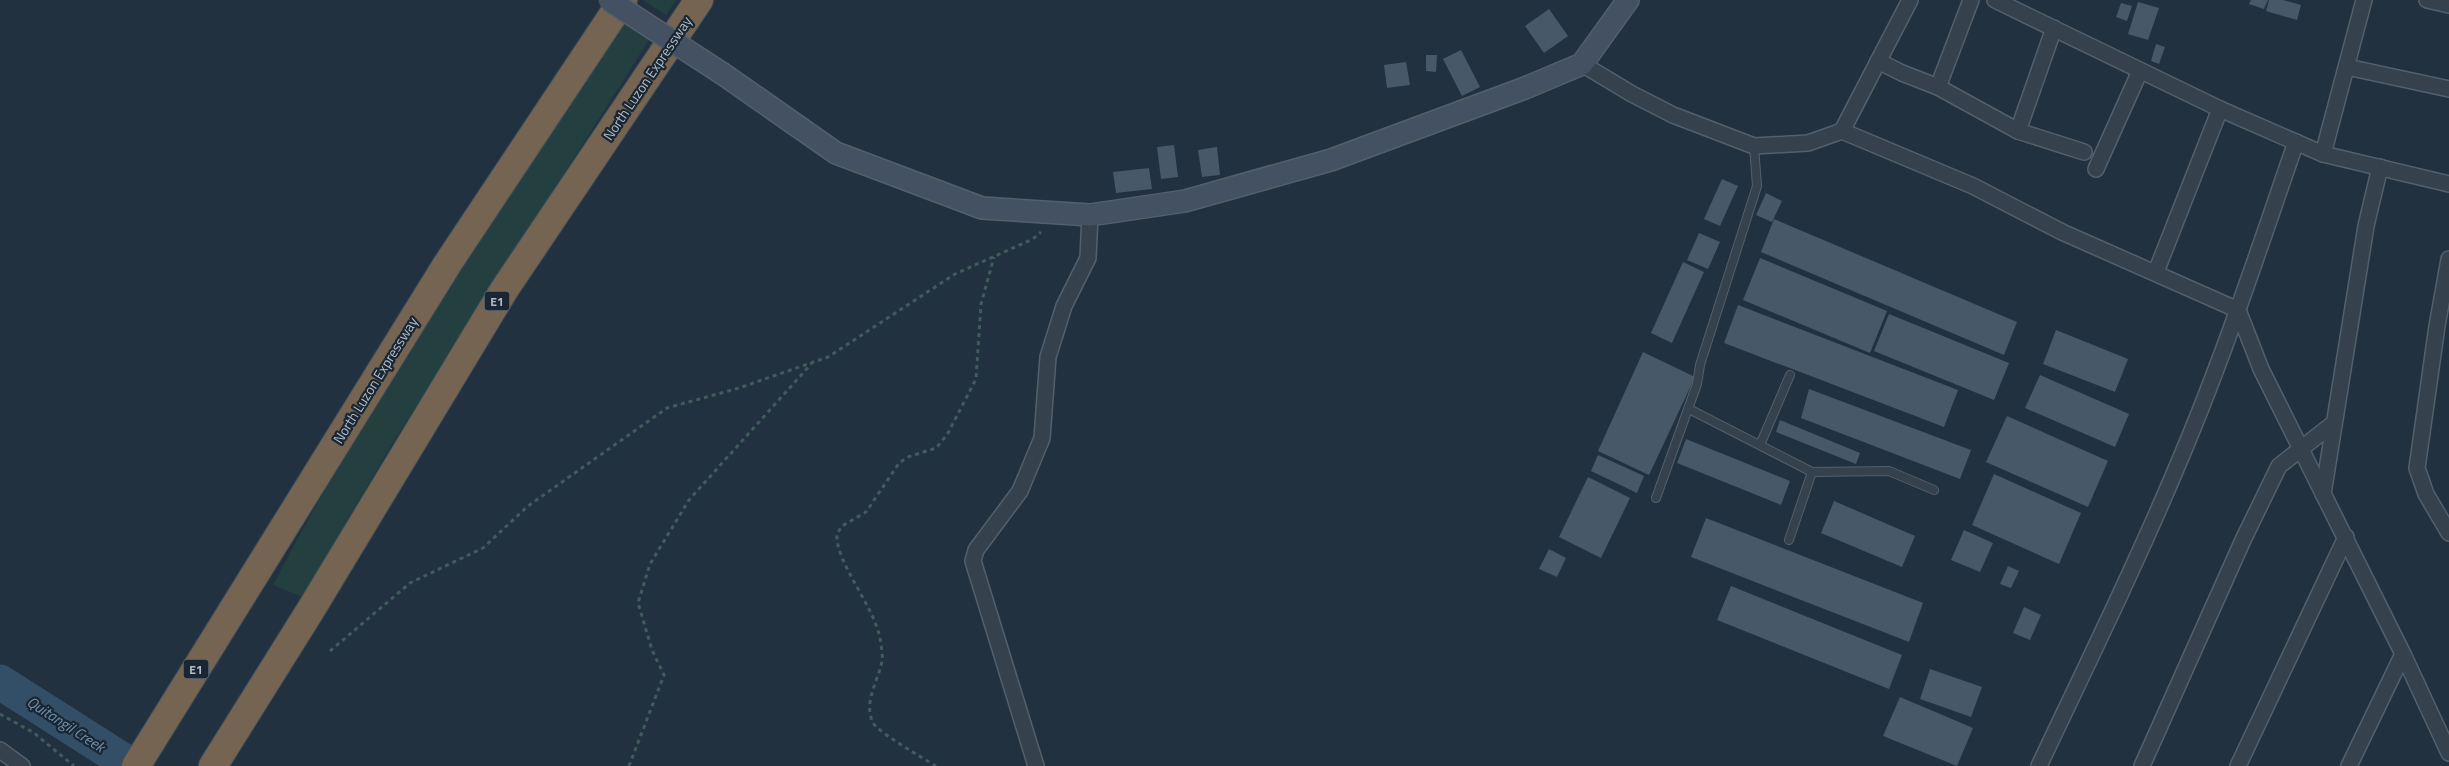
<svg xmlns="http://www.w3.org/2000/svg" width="2449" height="766" viewBox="0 0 2449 766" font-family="'Titillium Web',sans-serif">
  <rect width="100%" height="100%" fill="#21313f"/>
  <g fill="#233f40">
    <polygon points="643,0 676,0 666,15"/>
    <path d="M622,21L649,40L392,444L302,597L273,585C375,389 502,206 622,21Z"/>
  </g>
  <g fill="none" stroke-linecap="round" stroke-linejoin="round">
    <polyline stroke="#334e67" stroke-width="35" points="0,682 132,766"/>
  </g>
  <g fill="#475868">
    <polygon points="2251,0 2268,0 2264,9 2249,4"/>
    <polygon points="2269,0 2283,0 2301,5 2297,20 2266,11"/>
    <polygon points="2138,2 2159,8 2148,40 2128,34"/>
    <polygon points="2121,3 2132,6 2127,21 2116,17"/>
    <polygon points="1549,9 1568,36 1544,53 1525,26"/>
    <polygon points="2156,44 2165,47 2159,64 2151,61"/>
    <polygon points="1461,50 1480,87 1462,96 1443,59"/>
    <polygon points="1426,55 1437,55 1436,72 1426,71"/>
    <polygon points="1406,62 1410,85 1387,88 1384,65"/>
    <polygon points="1174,145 1178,177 1161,179 1157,147"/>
    <polygon points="1217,147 1220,175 1202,177 1198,150"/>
    <polygon points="1149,168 1152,189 1116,193 1113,172"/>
    <polygon points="1722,179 1738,186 1720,226 1704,219"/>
    <polygon points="1766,193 1782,201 1772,222 1756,215"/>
    <polygon points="1774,219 2017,322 2004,355 1761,252"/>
    <polygon points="1699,233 1720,242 1708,269 1687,260"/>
    <polygon points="1760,258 1887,311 1870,353 1743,300"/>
    <polygon points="1683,262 1704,272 1672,343 1651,333"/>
    <polygon points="1738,305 1958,390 1944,427 1724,343"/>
    <polygon points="1889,314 2009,363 1994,400 1874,351"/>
    <polygon points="2056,330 2128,359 2115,392 2043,364"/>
    <polygon points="1643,352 1695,377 1649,475 1598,451"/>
    <polygon points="2040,375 2129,414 2115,447 2025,408"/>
    <polygon points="1809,389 1971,450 1960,479 1801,418"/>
    <polygon points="2007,416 2108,461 2088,507 1986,462"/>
    <polygon points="1780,420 1860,453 1856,464 1776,432"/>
    <polygon points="1686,439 1790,481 1781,505 1677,463"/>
    <polygon points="1598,455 1644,476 1637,493 1591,471"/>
    <polygon points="1994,474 2081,513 2059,564 1972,525"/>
    <polygon points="1588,477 1630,498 1601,558 1559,537"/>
    <polygon points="1834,501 1915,536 1902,567 1821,533"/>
    <polygon points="1706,518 1923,603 1909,642 1691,557"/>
    <polygon points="1964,530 1993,543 1980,572 1951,560"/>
    <polygon points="1549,549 1566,558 1557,577 1539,569"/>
    <polygon points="2008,566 2019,571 2011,588 2000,584"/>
    <polygon points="1731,586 1902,655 1889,689 1717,620"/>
    <polygon points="2024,607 2041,615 2030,640 2013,633"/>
    <polygon points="1930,669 1982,687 1971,717 1920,699"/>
    <polygon points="1900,697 1973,728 1957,766 1883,736"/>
  </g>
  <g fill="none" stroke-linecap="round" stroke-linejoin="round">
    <defs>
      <g id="lane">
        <polyline points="1689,409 1812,472 1889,471 1934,490"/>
        <polyline points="1760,445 1790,375"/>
        <polyline points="1656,498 1697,384 1700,365 1757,186 1754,146"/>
        <polyline points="1789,540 1812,472"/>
      </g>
      <g id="street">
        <polyline points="1995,0 2220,109 2323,154 2449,184"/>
        <polyline points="2427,0 2449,5"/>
        <polyline points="1878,61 1902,73 1938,87 2018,131 2084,152"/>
        <polyline points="1582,64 1632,94 1673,115 1754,146 1808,143 1842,131 1973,186 2062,232 2238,310 2261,369 2403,654 2449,753"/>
        <polyline points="2347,67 2449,89"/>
        <polyline points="1938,87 1971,0"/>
        <polyline points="1842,131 1910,0"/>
        <polyline points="2018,131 2054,28"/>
        <polyline points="2323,154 2364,0"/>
        <polyline points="2096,169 2140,71"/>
        <polyline points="2449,259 2437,326 2417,468 2426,494 2449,533"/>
        <polyline points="2156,272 2220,109"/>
        <polyline points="2323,494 2366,226 2380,167"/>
        <polyline points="0,750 22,766"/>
        <polyline points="1036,766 973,561 976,550 1020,491 1042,438 1048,357 1064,306 1088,258 1090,215"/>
        <path d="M2039,766C2091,656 2145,546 2191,433C2230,338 2262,240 2296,142"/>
        <polyline points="2142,766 2243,540 2279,466 2334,423"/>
        <polyline points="2238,766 2346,537"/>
        <polyline points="2349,766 2403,654"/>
      </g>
      <polyline id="secondary" points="723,74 836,153 982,208 1090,215 1185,201 1331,160 1525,88 1582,64 1628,0"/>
      <g id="highway">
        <polyline points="136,766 448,263 623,0"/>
        <polyline points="213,766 310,611 504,290 699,0"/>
      </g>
    </defs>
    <use href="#lane" stroke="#53606c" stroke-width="10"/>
    <use href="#street" stroke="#53606c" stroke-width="18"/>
    <use href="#secondary" stroke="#53606c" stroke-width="24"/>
    <use href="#highway" stroke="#404d59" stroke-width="30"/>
    <g stroke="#415c5c" stroke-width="3" stroke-dasharray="4 4" stroke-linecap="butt">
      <polyline points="330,651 410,583 483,548 528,506 667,408 739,388 828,357 955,274 1033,239 1041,232"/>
      <polyline points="0,714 34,733 74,766"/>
      <polyline points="629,766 664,675 652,650 638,603 650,564 689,500 812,363"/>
      <path d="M936,766C924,759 878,732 873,723C863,702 878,682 882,661C883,654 881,645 880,638C873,604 835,562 837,534L842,526L866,512L899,463L908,457L936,448L947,435L976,379L981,304L994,257"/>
    </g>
    <use href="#lane" stroke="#35424e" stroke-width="8"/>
    <use href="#street" stroke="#35424e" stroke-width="15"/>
    <use href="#secondary" stroke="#435162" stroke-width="21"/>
    <use href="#highway" stroke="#756451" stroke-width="28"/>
    <defs>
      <polyline id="secondary-bridge" points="609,0 723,74"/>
    </defs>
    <use href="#secondary-bridge" stroke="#53606c" stroke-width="24" stroke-linecap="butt"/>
    <use href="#secondary-bridge" stroke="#435162" stroke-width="21"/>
  </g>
  <g text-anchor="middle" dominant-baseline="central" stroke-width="4.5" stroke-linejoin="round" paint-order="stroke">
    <g fill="#1a2733" stroke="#84909d" stroke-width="1">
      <rect x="484.5" y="291.5" width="25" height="19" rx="4"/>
      <rect x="183.5" y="659.5" width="25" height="19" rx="4"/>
    </g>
    <g font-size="12" font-weight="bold" fill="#b1bdca">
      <text x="497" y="301">E1</text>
      <text x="196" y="669">E1</text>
    </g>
    <g font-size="14" fill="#b1bdca" stroke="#1a2733">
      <text transform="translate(647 78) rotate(-56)">North Luzon Expressway</text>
      <text transform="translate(375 380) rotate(-58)">North Luzon Expressway</text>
    </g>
    <g font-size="15" font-style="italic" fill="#6f91b0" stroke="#1a2733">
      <text transform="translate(66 724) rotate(33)">Quitangil Creek</text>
    </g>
  </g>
</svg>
